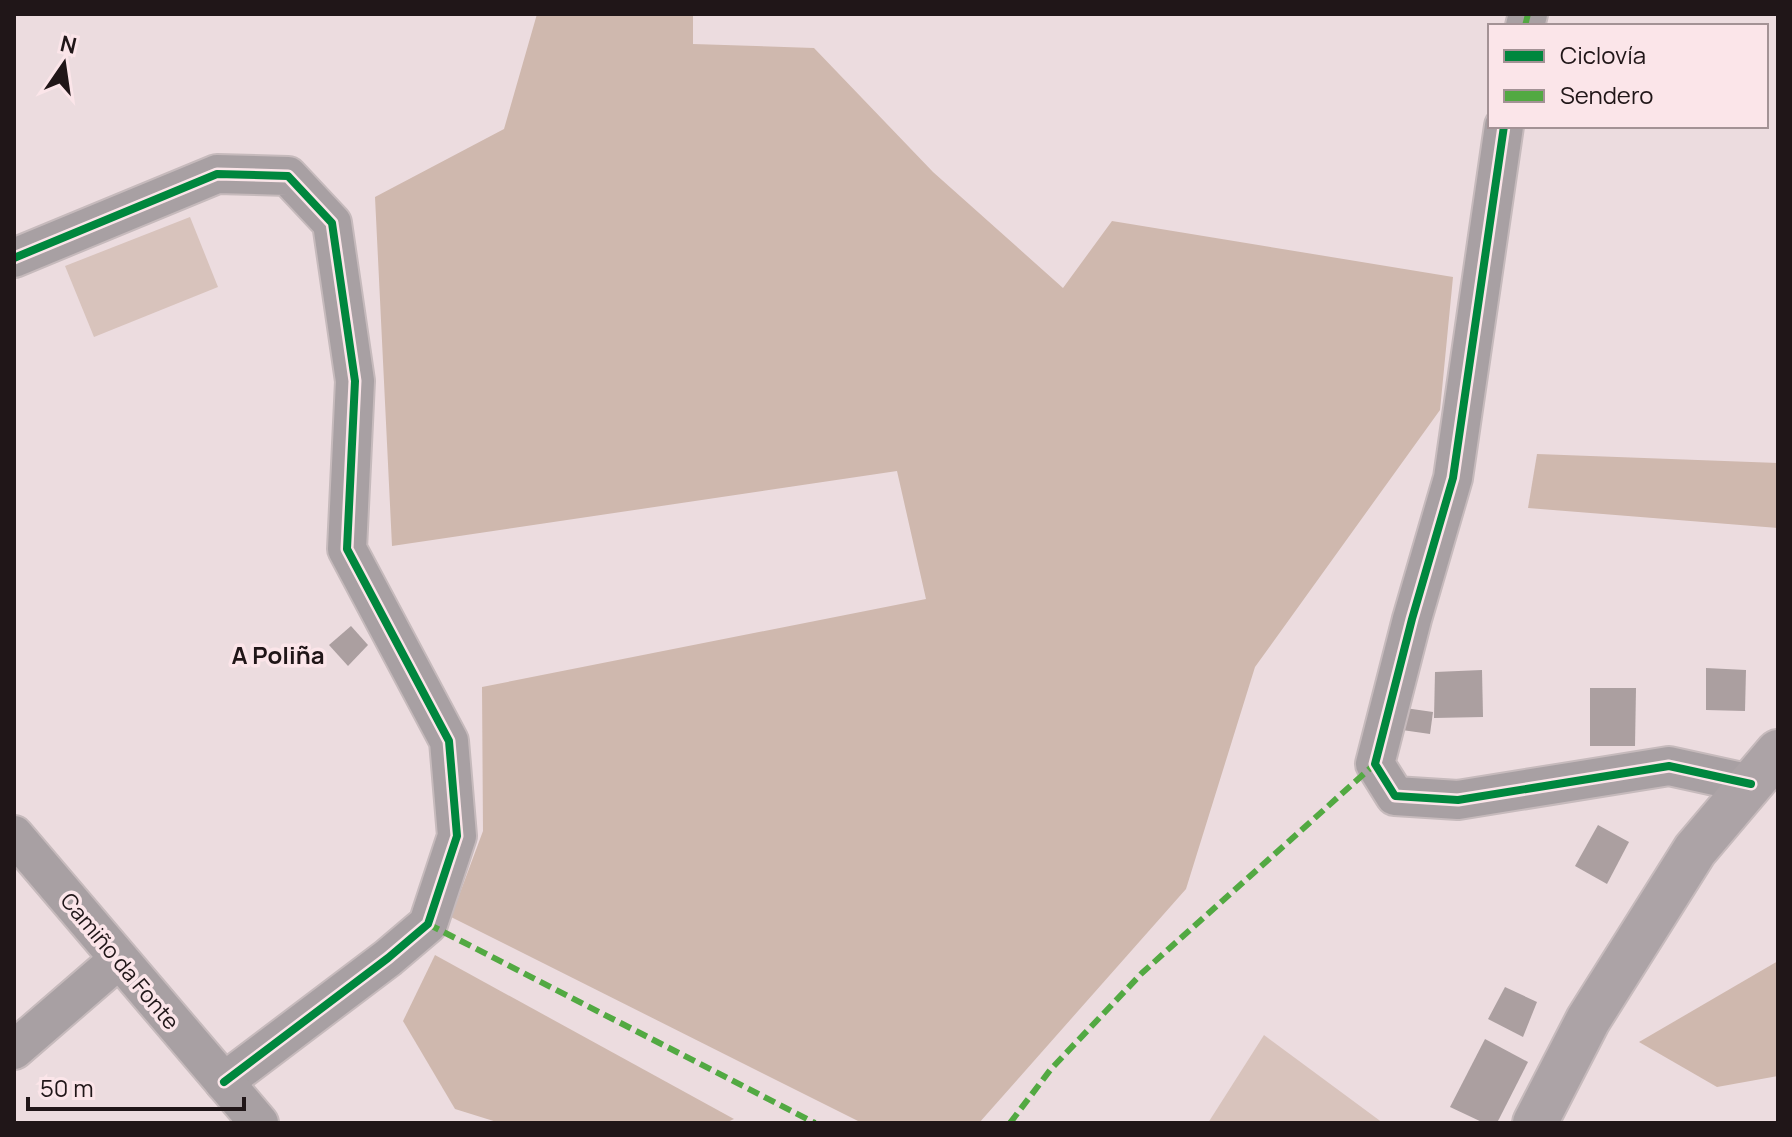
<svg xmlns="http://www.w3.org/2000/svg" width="1792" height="1137" viewBox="0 0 1792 1137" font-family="Manrope,sans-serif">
  <rect width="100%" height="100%" fill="#ecdcdf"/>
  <g fill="#d8c3bc">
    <polygon points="190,217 218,287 94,337 65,266"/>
    <polygon points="1264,1035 1383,1123 1208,1123"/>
  </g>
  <g fill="#cfb8ae">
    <polygon points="537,14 693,14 693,44 814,48 933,172 1063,288 1112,221 1453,277 1440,410 1255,667 1186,889 979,1123 862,1123 451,917 483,831 482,687 926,599 897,471 392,546 375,197 504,129"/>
    <polygon points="1537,454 1778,463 1778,528 1528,508"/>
    <polygon points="435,955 734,1119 725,1123 500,1123 455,1109 403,1021"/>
    <polygon points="1778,961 1778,1076 1717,1087 1639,1042"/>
  </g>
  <g fill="#ab9fa0">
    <polygon points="351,626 368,645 348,666 329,645"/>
    <polygon points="1706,668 1746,670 1745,711 1706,710"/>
    <polygon points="1482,670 1483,717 1434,718 1435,672"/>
    <polygon points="1590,688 1636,688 1635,746 1590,746"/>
    <polygon points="1405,708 1433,712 1430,734 1402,730"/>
    <polygon points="1598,825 1629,842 1607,884 1575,866"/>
    <polygon points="1505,987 1537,1002 1523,1037 1488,1019"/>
    <polygon points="1485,1039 1528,1062 1497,1123 1484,1123 1450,1107"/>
  </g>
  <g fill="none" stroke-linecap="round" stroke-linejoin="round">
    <defs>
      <g id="minor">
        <polyline points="1525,26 1528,14"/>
        <polyline points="1504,126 1453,478 1412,619 1375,764 1395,796 1458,800 1669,766 1751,784"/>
        <polyline points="14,258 217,174 288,176 332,223 355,381 347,549 449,741 457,836 428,924 388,958 224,1082"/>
        <polyline points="14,835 259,1123"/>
        <polyline points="14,1050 118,960"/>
      </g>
      <polyline id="major" points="1535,1123 1588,1020 1695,850 1778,752"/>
    </defs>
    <use href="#minor" stroke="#c6babc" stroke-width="42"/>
    <use href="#major" stroke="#c6babc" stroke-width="48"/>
    <use href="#minor" stroke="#a8a0a3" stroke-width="38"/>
    <use href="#major" stroke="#aca3a6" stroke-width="44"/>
    <g stroke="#52a942" stroke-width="6" stroke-dasharray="12 6" stroke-linecap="butt">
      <polyline points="1525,26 1528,14"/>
      <polyline points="428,924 815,1123"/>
      <polyline points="1010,1123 1051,1069 1142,973 1375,764"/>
    </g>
    <defs>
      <g id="cycleway">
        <polyline points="1504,126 1453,478 1412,619 1375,764 1395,796 1458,800 1669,766 1751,784"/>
        <polyline points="14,258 217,174 288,176 332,223 355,381 347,549 449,741 457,836 428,924 388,958 224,1082"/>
      </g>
    </defs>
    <use href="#cycleway" stroke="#fbe5e9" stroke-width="13"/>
    <use href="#cycleway" stroke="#00873e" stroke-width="8"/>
  </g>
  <g text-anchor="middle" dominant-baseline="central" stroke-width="7" stroke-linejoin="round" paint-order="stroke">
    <g font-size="22" fill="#201618" stroke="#fbe5e9">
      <text transform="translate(120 961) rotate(50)">Camiño da Fonte</text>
    </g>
    <g font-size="24" font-weight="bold" fill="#201618" stroke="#fbe5e9">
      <text x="278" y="654">A Poliña</text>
    </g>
  </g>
  <rect width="1792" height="1137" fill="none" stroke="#201618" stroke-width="32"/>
  <rect x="1488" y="24" width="280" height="104" fill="#fbe5e9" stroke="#a39295" stroke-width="2"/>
  <rect x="1504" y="50" width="40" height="12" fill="#00873e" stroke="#a39295" stroke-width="2"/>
  <text x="1560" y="64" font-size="24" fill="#201618">Ciclovía</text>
  <rect x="1504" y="90" width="40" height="12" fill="#52a942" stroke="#a39295" stroke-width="2"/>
  <text x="1560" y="104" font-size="24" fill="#201618">Sendero</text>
  <g transform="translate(64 64) rotate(13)" stroke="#fbe5e9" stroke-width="6" paint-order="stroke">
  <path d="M0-6L14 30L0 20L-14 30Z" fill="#201618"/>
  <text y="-12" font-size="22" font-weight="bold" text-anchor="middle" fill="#201618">N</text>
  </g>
  <path d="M28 1097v12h216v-12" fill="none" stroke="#201618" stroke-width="4"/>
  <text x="40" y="1097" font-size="24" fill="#201618" stroke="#fbe5e9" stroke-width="6" paint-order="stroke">50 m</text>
</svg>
